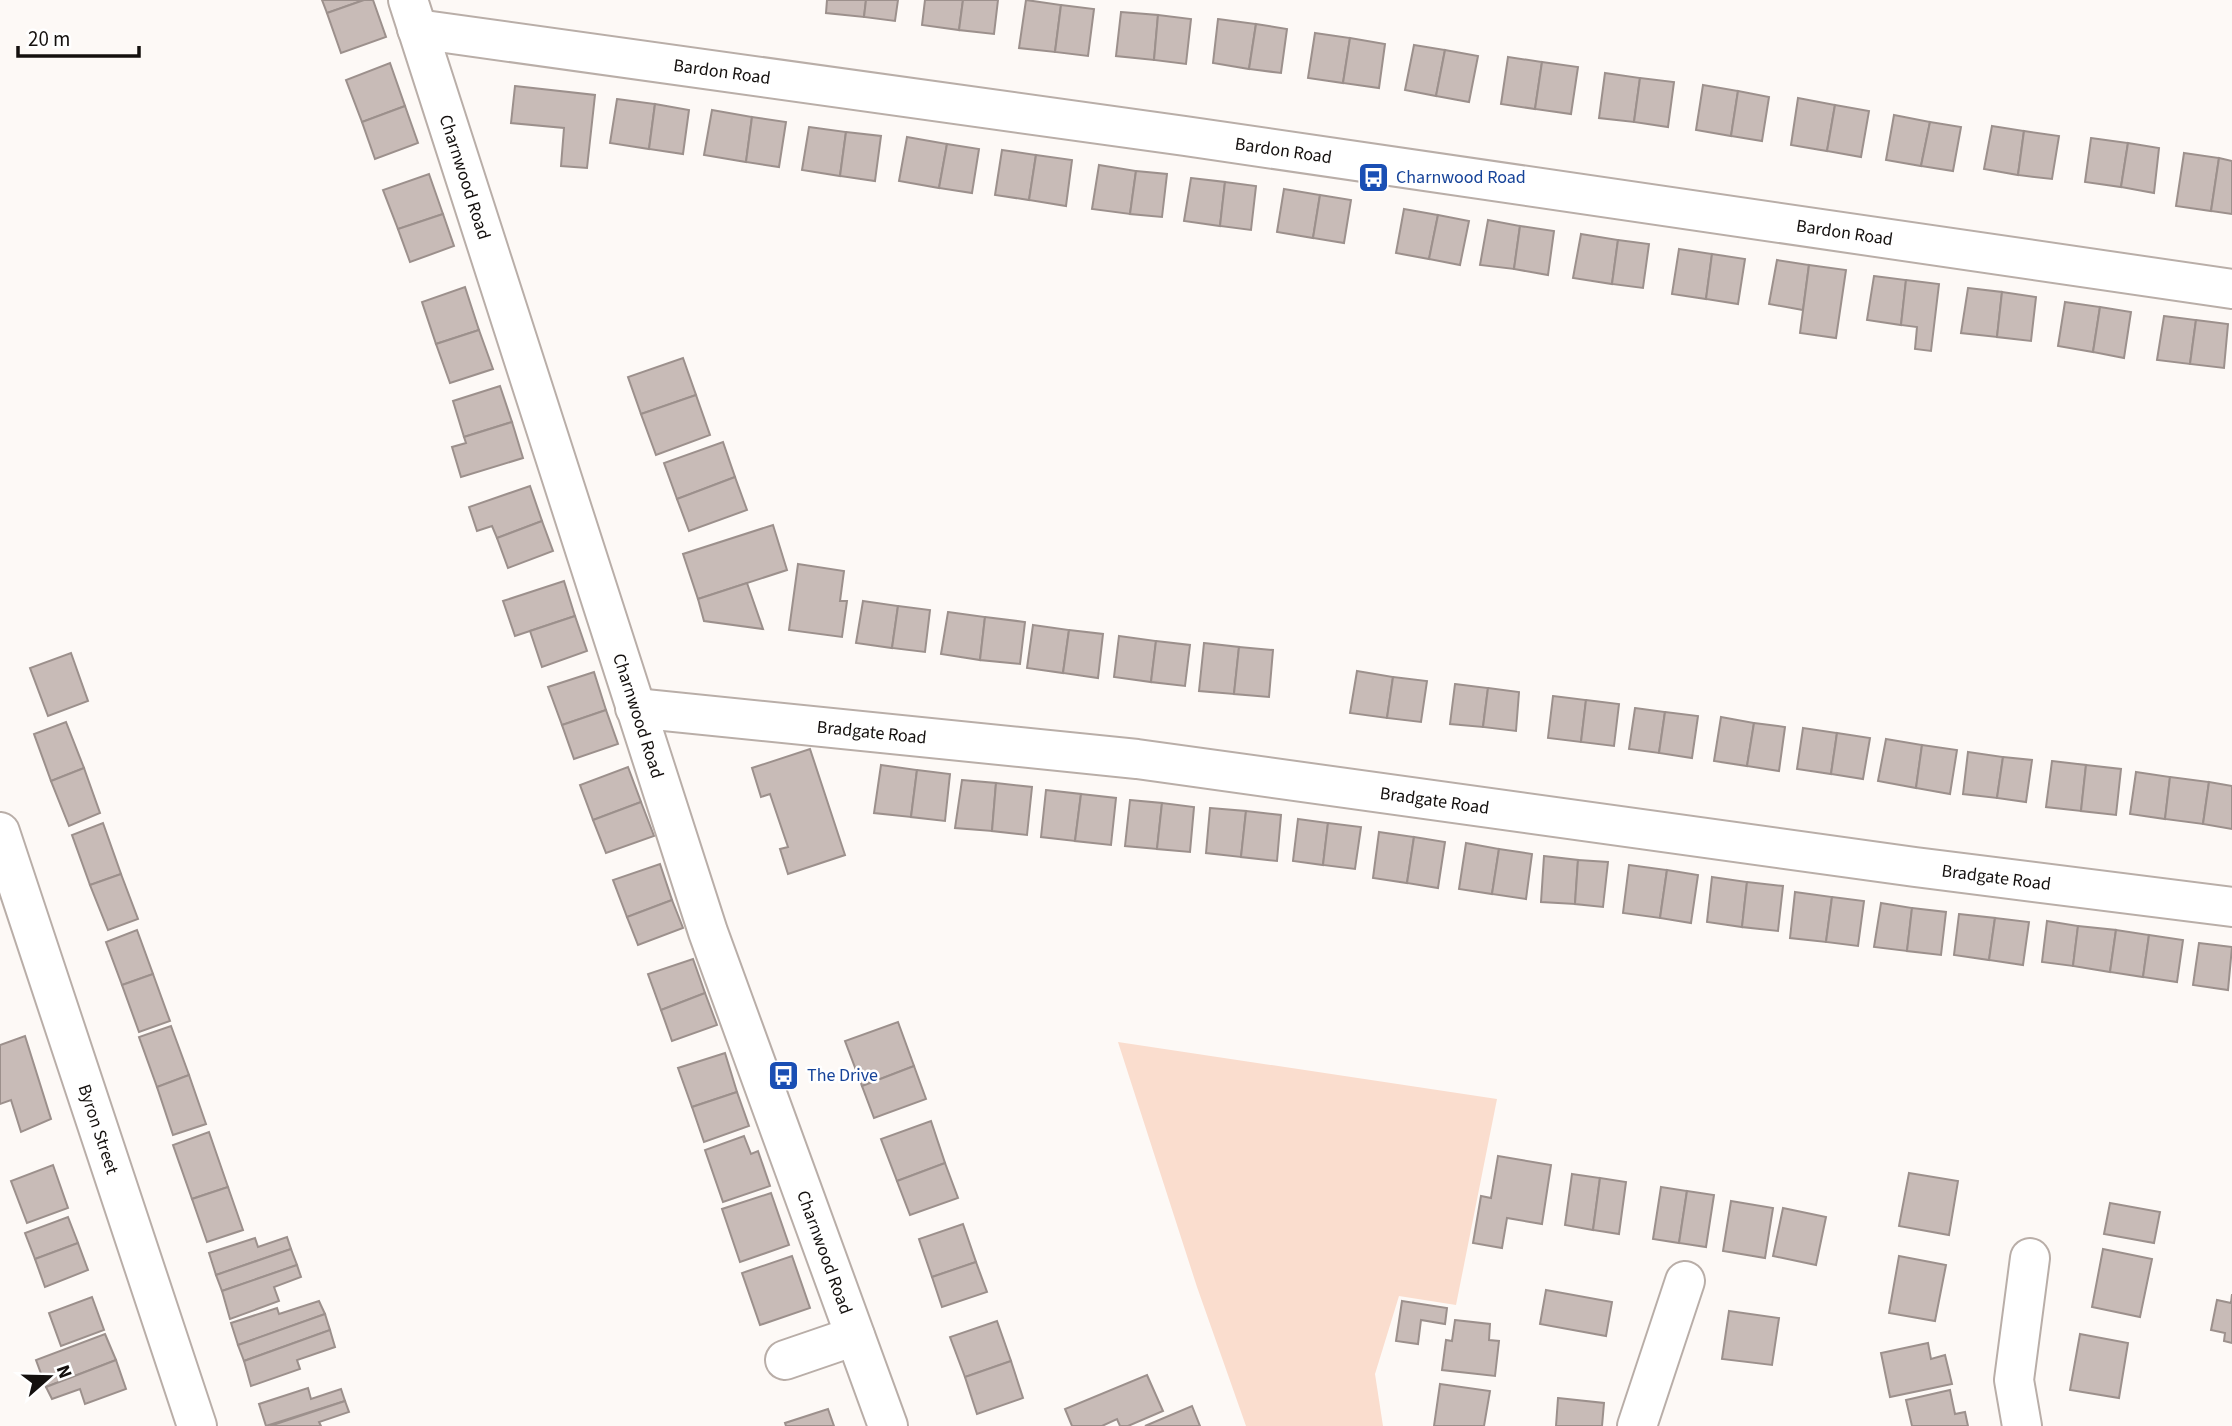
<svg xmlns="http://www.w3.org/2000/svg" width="2232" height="1426" viewBox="0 0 2232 1426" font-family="'Source Sans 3',sans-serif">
  <rect width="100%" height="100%" fill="#fdf9f6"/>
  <polygon fill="#faddce" points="1118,1042 1497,1099 1456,1305 1399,1296 1375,1374 1383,1426 1246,1426 1197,1287"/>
  <g fill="#c8bbb7" stroke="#9c908c" stroke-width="2">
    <polygon points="322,0 364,0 327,13"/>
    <polygon points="364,0 373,0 386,37 341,53 327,13"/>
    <polygon points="827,0 866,0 864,17 826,13"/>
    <polygon points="866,0 898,0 895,21 864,17"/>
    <polygon points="925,0 963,0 959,30 922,25"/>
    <polygon points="963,0 998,0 994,34 959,30"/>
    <polygon points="1026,0 1061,5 1055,52 1019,48"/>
    <polygon points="1061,5 1094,9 1088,56 1055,52"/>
    <polygon points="1121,12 1158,15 1154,60 1116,56"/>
    <polygon points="1158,15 1191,19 1186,64 1154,60"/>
    <polygon points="1218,19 1256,24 1249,69 1213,63"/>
    <polygon points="1256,24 1287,29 1281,73 1249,69"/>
    <polygon points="1315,33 1350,38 1343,83 1308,78"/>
    <polygon points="1350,38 1385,44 1379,88 1343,83"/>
    <polygon points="1414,45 1445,50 1436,96 1405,90"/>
    <polygon points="1445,50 1478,56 1469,102 1436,96"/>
    <polygon points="1508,57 1542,62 1535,109 1501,104"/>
    <polygon points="1542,62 1578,67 1571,114 1535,109"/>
    <polygon points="390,63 405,106 362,122 346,80"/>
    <polygon points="1605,73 1640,78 1634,122 1599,118"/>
    <polygon points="1640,78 1674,82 1668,127 1634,122"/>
    <polygon points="1703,85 1738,91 1731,136 1696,130"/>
    <polygon points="515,86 595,95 587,168 561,166 564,128 511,123"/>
    <polygon points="1738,91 1769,97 1762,141 1731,136"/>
    <polygon points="1798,98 1835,105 1827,151 1791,145"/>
    <polygon points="617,99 655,104 649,149 610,143"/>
    <polygon points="655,104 689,110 683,154 649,149"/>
    <polygon points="1835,105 1869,111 1861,157 1827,151"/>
    <polygon points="405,106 418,143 375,159 362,122"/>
    <polygon points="712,110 752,117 746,162 704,155"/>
    <polygon points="1894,115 1930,122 1921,166 1886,160"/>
    <polygon points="752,117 786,122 779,167 746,162"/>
    <polygon points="1930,122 1961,127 1953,171 1921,166"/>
    <polygon points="1992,126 2024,131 2018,175 1984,169"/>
    <polygon points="809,127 846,132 840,176 802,170"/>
    <polygon points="2024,131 2059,136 2052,179 2018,175"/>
    <polygon points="846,132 881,136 875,181 840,176"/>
    <polygon points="907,137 947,144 939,188 899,181"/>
    <polygon points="2091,138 2128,143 2121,187 2085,182"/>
    <polygon points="2128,143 2159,148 2154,193 2121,187"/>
    <polygon points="947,144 979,149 972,193 939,188"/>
    <polygon points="1002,150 1036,155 1029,200 995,195"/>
    <polygon points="2184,153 2219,158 2211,211 2176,206"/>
    <polygon points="1036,155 1072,160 1066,206 1029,200"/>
    <polygon points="2219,158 2232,161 2232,214 2211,211"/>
    <polygon points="1099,165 1136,171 1130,214 1092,209"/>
    <polygon points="1136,171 1167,174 1162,217 1130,214"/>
    <polygon points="429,174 443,214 398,229 383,190"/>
    <polygon points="1191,178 1225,182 1220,226 1184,221"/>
    <polygon points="1225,182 1256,186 1251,230 1220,226"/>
    <polygon points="1284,189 1320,195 1313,238 1277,232"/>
    <polygon points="1320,195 1351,200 1344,243 1313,238"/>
    <polygon points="1404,209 1438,215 1429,259 1396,253"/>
    <polygon points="443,214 454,246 410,262 398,229"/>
    <polygon points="1438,215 1469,221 1460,265 1429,259"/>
    <polygon points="1488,220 1520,226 1514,269 1480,265"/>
    <polygon points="1520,226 1554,231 1548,275 1514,269"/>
    <polygon points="1581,234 1618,240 1612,284 1573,278"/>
    <polygon points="1618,240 1649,244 1643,288 1612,284"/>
    <polygon points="1679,249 1712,254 1706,299 1672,294"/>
    <polygon points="1712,254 1745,259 1738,304 1706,299"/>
    <polygon points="1777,260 1809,265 1803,310 1769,304"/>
    <polygon points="1809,265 1846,270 1836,338 1800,333"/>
    <polygon points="1874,276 1906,280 1901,325 1867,320"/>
    <polygon points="1906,280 1939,284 1931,351 1915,349 1917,327 1901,325"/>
    <polygon points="465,287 479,330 436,344 422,302"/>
    <polygon points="1968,288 2002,292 1997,337 1961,333"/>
    <polygon points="2002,292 2036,297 2031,341 1997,337"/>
    <polygon points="2065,302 2100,307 2093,352 2058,346"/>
    <polygon points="2100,307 2131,312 2124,358 2093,352"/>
    <polygon points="2164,316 2196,320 2190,364 2157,360"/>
    <polygon points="2196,320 2228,324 2224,368 2190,364"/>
    <polygon points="479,330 493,369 450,383 436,344"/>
    <polygon points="683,358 696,395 641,414 628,377"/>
    <polygon points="500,386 512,422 464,437 453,401"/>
    <polygon points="696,395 710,435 656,455 641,414"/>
    <polygon points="512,422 523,458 461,477 452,447 466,443 464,437"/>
    <polygon points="723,442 735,477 677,499 664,463"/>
    <polygon points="735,477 747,510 689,531 677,499"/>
    <polygon points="530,486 542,521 497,538 492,526 477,531 469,507"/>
    <polygon points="542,521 553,551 508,568 497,538"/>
    <polygon points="773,525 787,570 698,599 683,554"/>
    <polygon points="798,564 844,571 840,601 847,601 842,637 789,630"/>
    <polygon points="564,581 575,616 515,636 503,601"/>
    <polygon points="747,583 763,629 704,621 698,599"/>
    <polygon points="863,601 898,606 892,648 856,643"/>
    <polygon points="898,606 930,610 925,652 892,648"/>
    <polygon points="948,612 985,617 980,660 941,654"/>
    <polygon points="575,616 587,651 542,667 530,631"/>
    <polygon points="985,617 1025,622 1020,664 980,660"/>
    <polygon points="1033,625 1069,630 1063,673 1027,668"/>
    <polygon points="1069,630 1103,634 1098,678 1063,673"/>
    <polygon points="1119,636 1156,641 1151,682 1114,677"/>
    <polygon points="1156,641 1190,645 1185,686 1151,682"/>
    <polygon points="1204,643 1239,647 1234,694 1199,691"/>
    <polygon points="1239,647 1273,650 1269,697 1234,694"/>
    <polygon points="71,653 88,701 48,716 30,668"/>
    <polygon points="1357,671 1393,677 1387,718 1350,713"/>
    <polygon points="594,672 606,710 562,725 548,687"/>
    <polygon points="1393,677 1427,681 1421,722 1387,718"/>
    <polygon points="1455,684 1488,688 1483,727 1450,724"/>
    <polygon points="1488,688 1519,692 1516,731 1483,727"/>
    <polygon points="1553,696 1586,700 1581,742 1548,738"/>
    <polygon points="1586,700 1619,704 1614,746 1581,742"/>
    <polygon points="1635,708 1665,712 1659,753 1629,749"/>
    <polygon points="606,710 618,744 574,759 562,725"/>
    <polygon points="1665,712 1698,716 1692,758 1659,753"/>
    <polygon points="1721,717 1754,723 1747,766 1714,761"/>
    <polygon points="66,722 84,768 51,781 34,734"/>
    <polygon points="1754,723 1785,727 1779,771 1747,766"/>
    <polygon points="1803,728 1837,733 1831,774 1797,769"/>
    <polygon points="1837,733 1870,738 1863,779 1831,774"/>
    <polygon points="1886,739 1922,745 1916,788 1878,781"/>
    <polygon points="1922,745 1957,750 1950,794 1916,788"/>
    <polygon points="810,749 845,855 788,874 780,849 788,847 770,794 761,797 752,768"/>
    <polygon points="1968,752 2003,757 1997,798 1963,794"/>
    <polygon points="2003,757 2032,760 2026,802 1997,798"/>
    <polygon points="2052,761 2086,765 2081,811 2046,807"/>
    <polygon points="881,765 917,770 911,817 874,813"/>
    <polygon points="2086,765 2121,769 2116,815 2081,811"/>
    <polygon points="628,767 641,802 593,820 580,785"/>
    <polygon points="84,768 100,813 69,826 51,781"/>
    <polygon points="917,770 950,774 945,821 911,817"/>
    <polygon points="2136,772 2170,777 2165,819 2130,814"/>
    <polygon points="2170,777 2209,782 2203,824 2165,819"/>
    <polygon points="962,780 996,783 992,831 955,828"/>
    <polygon points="2209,782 2232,786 2232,829 2203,824"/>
    <polygon points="996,783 1032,787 1027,835 992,831"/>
    <polygon points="1046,790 1081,794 1075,841 1041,837"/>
    <polygon points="1081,794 1116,798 1111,845 1075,841"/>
    <polygon points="1130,800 1162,803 1157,849 1125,846"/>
    <polygon points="641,802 654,836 606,853 593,820"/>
    <polygon points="1162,803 1194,807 1190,852 1157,849"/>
    <polygon points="1210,808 1246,811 1241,857 1206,853"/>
    <polygon points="1246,811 1281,815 1277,861 1241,857"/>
    <polygon points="1298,819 1328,823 1323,865 1293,861"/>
    <polygon points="103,823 121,874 90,885 72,835"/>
    <polygon points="1328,823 1361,827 1355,869 1323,865"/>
    <polygon points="1379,832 1414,837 1407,883 1373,878"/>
    <polygon points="1414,837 1445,842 1438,888 1407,883"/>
    <polygon points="1466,843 1499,849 1492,894 1459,889"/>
    <polygon points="1499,849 1532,854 1526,899 1492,894"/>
    <polygon points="1544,856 1578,860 1575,904 1541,902"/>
    <polygon points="1578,860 1608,862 1603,907 1575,904"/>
    <polygon points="660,864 672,900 627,917 613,880"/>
    <polygon points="1629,865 1667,870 1660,918 1623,913"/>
    <polygon points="1667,870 1698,875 1691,923 1660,918"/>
    <polygon points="121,874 138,919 108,930 90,885"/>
    <polygon points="1712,877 1747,882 1742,927 1707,922"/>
    <polygon points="1747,882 1783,886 1778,931 1742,927"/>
    <polygon points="1795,892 1832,897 1826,942 1790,938"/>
    <polygon points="1832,897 1864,901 1858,946 1826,942"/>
    <polygon points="672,900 683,928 638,945 627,917"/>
    <polygon points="1881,903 1912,908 1907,951 1874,947"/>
    <polygon points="1912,908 1946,912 1941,955 1907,951"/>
    <polygon points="1959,914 1995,918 1989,960 1954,955"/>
    <polygon points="1995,918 2029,922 2023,965 1989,960"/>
    <polygon points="2047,921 2078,926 2073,966 2042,962"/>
    <polygon points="2078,926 2116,930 2110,972 2073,966"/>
    <polygon points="137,930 153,974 122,985 106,942"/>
    <polygon points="2116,930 2149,935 2143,977 2110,972"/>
    <polygon points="2149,935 2183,940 2177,982 2143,977"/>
    <polygon points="2199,943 2232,947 2228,990 2193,985"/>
    <polygon points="693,959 705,993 661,1010 648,974"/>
    <polygon points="153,974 170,1021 139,1032 122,985"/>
    <polygon points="705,993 717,1025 672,1041 661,1010"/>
    <polygon points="898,1022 914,1066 862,1086 845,1041"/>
    <polygon points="171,1026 189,1075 157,1087 139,1037"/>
    <polygon points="25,1036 51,1119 21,1132 11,1100 0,1104 0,1045"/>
    <polygon points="725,1053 737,1092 692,1107 678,1068"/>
    <polygon points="914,1066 926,1099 874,1118 862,1086"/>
    <polygon points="189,1075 206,1124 173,1135 157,1087"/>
    <polygon points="737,1092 749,1126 704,1142 692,1107"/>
    <polygon points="931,1121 945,1163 897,1181 881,1139"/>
    <polygon points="209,1132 228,1187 192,1199 173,1145"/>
    <polygon points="744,1136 751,1154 758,1151 770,1186 723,1202 705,1150"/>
    <polygon points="1498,1156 1551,1165 1542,1224 1507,1218 1502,1248 1473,1243 1481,1196 1491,1198"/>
    <polygon points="945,1163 958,1198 910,1215 897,1181"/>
    <polygon points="53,1165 68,1208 27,1223 11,1181"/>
    <polygon points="1909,1173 1958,1181 1949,1235 1899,1226"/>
    <polygon points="1572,1174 1600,1178 1593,1230 1565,1225"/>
    <polygon points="1600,1178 1626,1182 1619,1234 1593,1230"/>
    <polygon points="228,1187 243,1230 207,1242 192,1199"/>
    <polygon points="1661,1187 1687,1191 1679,1243 1653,1239"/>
    <polygon points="1687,1191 1714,1195 1706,1247 1679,1243"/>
    <polygon points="771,1193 789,1245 740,1262 722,1209"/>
    <polygon points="1731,1201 1773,1208 1765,1258 1723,1251"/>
    <polygon points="2110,1203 2160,1212 2154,1243 2104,1234"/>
    <polygon points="1783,1208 1826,1217 1816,1265 1773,1256"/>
    <polygon points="68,1217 78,1243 35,1259 25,1233"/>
    <polygon points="963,1224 976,1262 932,1277 919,1239"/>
    <polygon points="287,1237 291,1249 216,1275 209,1253 255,1238 258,1247"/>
    <polygon points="78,1243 88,1270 45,1287 35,1259"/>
    <polygon points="291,1249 297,1265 222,1291 216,1275"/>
    <polygon points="2103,1249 2152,1259 2140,1317 2092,1307"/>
    <polygon points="792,1256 810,1308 760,1325 742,1273"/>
    <polygon points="1899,1256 1946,1265 1935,1321 1889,1313"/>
    <polygon points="976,1262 987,1292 942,1307 932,1277"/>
    <polygon points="297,1265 301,1277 274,1287 279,1301 230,1319 222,1291"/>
    <polygon points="1546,1290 1612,1302 1606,1336 1540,1324"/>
    <polygon points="2232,1294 2232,1343 2224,1341 2225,1333 2211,1330 2217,1300 2231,1303"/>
    <polygon points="92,1297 104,1330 61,1346 49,1313"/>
    <polygon points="319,1301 325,1314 238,1345 231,1323 277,1308 279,1314"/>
    <polygon points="1402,1301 1447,1308 1445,1324 1421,1320 1418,1344 1396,1341"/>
    <polygon points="1729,1311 1779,1318 1772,1365 1722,1359"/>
    <polygon points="325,1314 330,1330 244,1361 238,1345"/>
    <polygon points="1455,1320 1490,1324 1489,1340 1499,1341 1495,1376 1442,1370 1446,1340 1452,1341"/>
    <polygon points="997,1321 1011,1361 965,1377 950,1337"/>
    <polygon points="330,1330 335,1347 297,1360 300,1369 251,1386 244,1361"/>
    <polygon points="105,1334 116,1360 46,1387 36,1360"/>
    <polygon points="2080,1334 2128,1343 2119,1398 2070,1390"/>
    <polygon points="1928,1343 1931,1359 1945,1355 1952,1384 1890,1397 1881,1353"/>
    <polygon points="116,1360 126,1389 85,1404 80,1389 52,1399 46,1387"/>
    <polygon points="1011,1361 1023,1398 977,1414 965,1377"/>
    <polygon points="1147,1375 1163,1411 1128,1426 1120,1426 1117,1419 1102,1426 1072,1426 1065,1409"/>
    <polygon points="1440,1384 1490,1391 1484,1426 1434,1426"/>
    <polygon points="308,1388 311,1399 341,1389 345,1401 266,1426 259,1404"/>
    <polygon points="1950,1390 1955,1414 1965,1412 1968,1426 1912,1426 1906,1400"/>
    <polygon points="1558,1398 1604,1403 1602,1426 1556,1426"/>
    <polygon points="345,1401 349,1412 319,1422 321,1426 270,1426"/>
    <polygon points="1192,1406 1200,1426 1145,1426"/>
    <polygon points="828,1409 834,1426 786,1426 785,1423"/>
  </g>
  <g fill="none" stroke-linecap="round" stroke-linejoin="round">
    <defs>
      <g id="minor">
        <path id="s1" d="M408,0L708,932L888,1426"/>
        <path id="s2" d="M417,29L1185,136L2232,289"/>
        <path id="s3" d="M635,708L1137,759L1915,867L2232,907"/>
        <path id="s4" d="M0,832L197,1426"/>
        <polyline points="785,1360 855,1336"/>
        <polyline points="1637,1426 1685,1281"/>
        <polyline points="2022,1426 2014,1380 2030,1258"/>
      </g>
    </defs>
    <use href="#minor" stroke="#b9aea8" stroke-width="42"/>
    <use href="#minor" stroke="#fff" stroke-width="38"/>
  </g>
  <defs>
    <symbol id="bus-square" viewBox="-11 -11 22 22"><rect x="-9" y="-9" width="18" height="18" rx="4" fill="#1a4fb4" stroke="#fff"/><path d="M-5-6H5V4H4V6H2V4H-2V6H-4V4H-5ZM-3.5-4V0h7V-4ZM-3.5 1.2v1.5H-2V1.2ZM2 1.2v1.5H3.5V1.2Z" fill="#fff"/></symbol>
  </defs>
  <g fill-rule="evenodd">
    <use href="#bus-square" x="1356" y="160" width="35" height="35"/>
    <use href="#bus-square" x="766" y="1058" width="35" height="35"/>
  </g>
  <g text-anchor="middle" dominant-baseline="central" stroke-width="5" stroke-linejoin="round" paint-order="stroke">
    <g font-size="18" fill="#14100e" stroke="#fff">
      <text stroke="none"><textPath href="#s2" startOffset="308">Bardon Road</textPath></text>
      <text stroke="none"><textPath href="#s2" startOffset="875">Bardon Road</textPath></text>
      <text stroke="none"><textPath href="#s1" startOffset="186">Charnwood Road</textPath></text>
      <text stroke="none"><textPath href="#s2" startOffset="1442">Bardon Road</textPath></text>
      <text stroke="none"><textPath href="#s1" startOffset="752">Charnwood Road</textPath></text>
      <text stroke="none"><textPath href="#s3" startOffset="238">Bradgate Road</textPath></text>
      <text stroke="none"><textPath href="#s3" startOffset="805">Bradgate Road</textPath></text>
      <text stroke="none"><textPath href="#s3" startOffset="1372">Bradgate Road</textPath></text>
      <text stroke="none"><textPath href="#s4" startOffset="313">Byron Street</textPath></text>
      <text stroke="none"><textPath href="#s1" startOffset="1320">Charnwood Road</textPath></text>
    </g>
    <g font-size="18" fill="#164399" stroke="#fff" text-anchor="start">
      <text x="1396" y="177">Charnwood Road</text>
      <text x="807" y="1075">The Drive</text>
    </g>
  </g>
  <g transform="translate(49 1377) rotate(70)" stroke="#ffffff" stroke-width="5" paint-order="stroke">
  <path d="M0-5L12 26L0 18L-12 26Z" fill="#14100e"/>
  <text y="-10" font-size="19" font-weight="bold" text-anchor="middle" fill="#14100e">N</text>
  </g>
  <path d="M18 46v10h121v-10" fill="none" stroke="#14100e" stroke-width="3.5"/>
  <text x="28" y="46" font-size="21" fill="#14100e" stroke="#ffffff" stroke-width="5" paint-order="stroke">20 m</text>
</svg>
